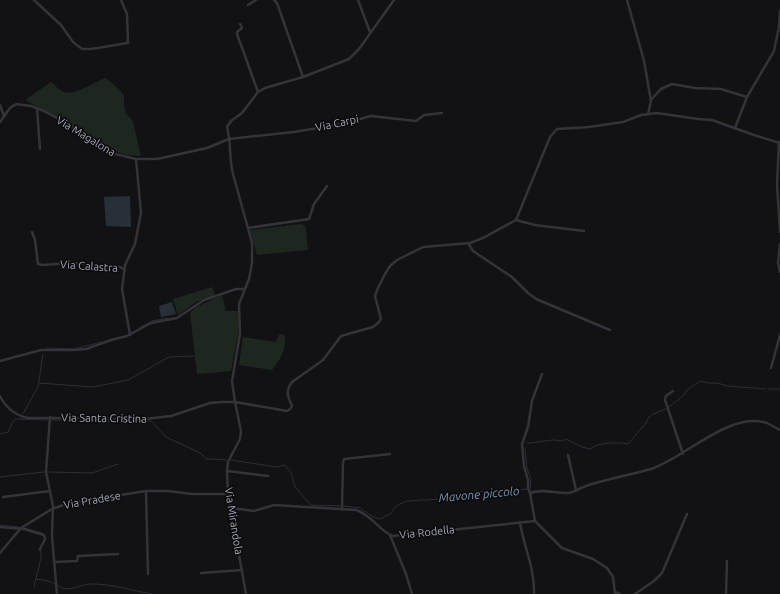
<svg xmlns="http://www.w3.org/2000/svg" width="780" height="594" viewBox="0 0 780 594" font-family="Ubuntu,sans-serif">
  <rect width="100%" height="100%" fill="#121214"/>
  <g fill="#1e2620">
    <path d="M105,78L110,81L124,95V106L126,113L133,122L141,156L126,155L112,150L25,100L51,82C55,85 59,90 64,92C75,96 94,82 105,78Z"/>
    <polygon points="301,224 305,226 306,229 308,250 257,255 250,230"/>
    <polygon points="212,287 215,295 196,302 178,315 173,299"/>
    <polygon points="222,295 226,311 238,311 238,335 231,371 197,374 190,313 196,307"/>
    <path d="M279,334L284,335L285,337C286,350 280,360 272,370L239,365L243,337L276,342Z"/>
  </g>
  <g fill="#282f37">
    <polygon points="130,196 131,227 106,226 104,197"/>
    <polygon points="172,302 176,314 161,317 159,306"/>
  </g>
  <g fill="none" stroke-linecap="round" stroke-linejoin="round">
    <g stroke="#282f37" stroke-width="1">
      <polyline points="139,328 152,321 168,318"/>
      <polyline points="46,348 74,349 101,342"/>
      <polyline points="39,383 93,387 128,380 169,357 194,356"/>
      <polyline points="768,389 780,389"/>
      <polyline points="669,407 684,395 687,390 700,381 707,383 717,383 728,386 765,389"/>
      <polyline points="23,414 38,387 43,354"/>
      <polyline points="51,420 133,422"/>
      <polyline points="135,422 151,421 166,437 200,453 207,459 226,460"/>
      <polyline points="0,434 8,432 13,421 16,419 48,420"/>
      <path d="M527,443C539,443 551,438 562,441L566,439L582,447L590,449C598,442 617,442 628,444L646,423L649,417L653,414L666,409"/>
      <polyline points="525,448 527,468 531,479 530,489"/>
      <polyline points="231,460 276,467 285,465 291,473 295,487 311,505 340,506"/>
      <polyline points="48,472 92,473 118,464"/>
      <polyline points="0,477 44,472"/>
      <polyline points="344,506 360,508 373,517 380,519 390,514 396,506 407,501 440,499 456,495 466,497 476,491 496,493 503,491 527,489"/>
      <polyline points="0,525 19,527"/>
      <polyline points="24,528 42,533"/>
      <polyline points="36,579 48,581 55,584"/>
      <path d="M58,586C68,593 79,585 90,584C108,583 134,591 152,594"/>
      <polyline points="34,587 41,558 41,551"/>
    </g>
    <g stroke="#333339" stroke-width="2.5">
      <polyline points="34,0 61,25 73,42 82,49 91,49 128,43 127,14 121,0"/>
      <polyline points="274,0 277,3 303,77"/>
      <polyline points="358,0 370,32"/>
      <polyline points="627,0 644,61 651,101 648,114"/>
      <polyline points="248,5 256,0"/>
      <polyline points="240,24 242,28 237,32 237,34 258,92"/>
      <polyline points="651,100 661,89 672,84 695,88 721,89 747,97"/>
      <polyline points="0,105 4,116"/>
      <polyline points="37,108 40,149"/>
      <polyline points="0,122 10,108 16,104 31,106 44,111 70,125 78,133 111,153 136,159 157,159 207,148 229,139 294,132 324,127 341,124 371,116 416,121 424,115 442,113"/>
      <polyline points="735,128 747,97 774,51 779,27 780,11"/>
      <polyline points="779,142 777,184 780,232"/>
      <polyline points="516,220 535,225 584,231"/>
      <polyline points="248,228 309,219 314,204 327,186"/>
      <polyline points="32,232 35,240 38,264 42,265 72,263 120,267 125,270"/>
      <polyline points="468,243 473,251 512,277 528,293 536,299 610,330"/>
      <polyline points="780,244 778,263 780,272"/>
      <polyline points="130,335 122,289 125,265 135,244 141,213 136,159"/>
      <polyline points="0,361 41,350 74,350 86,349 111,340 127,336 151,323 177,318 204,300 236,289 244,289"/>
      <polyline points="771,368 780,335"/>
      <polyline points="673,391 666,396 665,400 683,454"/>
      <path d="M0,396C5,407 16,416 28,418H90L137,420L171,416L210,403L223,402H235L287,411L290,409L292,406C288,397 285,391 292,382L323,360L341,336L373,327L378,323L381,319L375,296L377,290L385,274L390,266L397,260L423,247L470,243L483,238L516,220L550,137L557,129L589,127L623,122L641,115L657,113L698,119L712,120L754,135L780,143"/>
      <polyline points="50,417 46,472 53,506 52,536 57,594"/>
      <polyline points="568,455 576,490"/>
      <polyline points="227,471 268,476"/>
      <polyline points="146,491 148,574"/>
      <path d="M530,493C543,488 556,494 569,493C575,492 580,488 586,486C607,479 630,475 651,469C685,458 729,411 767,423C771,425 776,428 780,430"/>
      <polyline points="3,497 50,491"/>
      <path d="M231,508L254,511L274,505L356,510C371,514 381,533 393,536L535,521L562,548L593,559L607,568L613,577L615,594"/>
      <polyline points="342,509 343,463 344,459 390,454"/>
      <polyline points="535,521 530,493 528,488 528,480 524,466 522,444 528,427 532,401 542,374"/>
      <path d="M520,523C524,547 535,569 534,594"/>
      <polyline points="0,527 24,529 44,535 45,539 40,549 40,550"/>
      <polyline points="390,535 406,574 412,594"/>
      <polyline points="0,553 21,528 52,509 69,503 146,491 168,491 192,494 228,494"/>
      <polyline points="54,562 77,561 78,556 118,554"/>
      <polyline points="201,573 242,570"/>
      <polyline points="615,592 620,594"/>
      <path d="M246,594L228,494L227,471L228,462L240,439L241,431L235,402L232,381L240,334L239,304L249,279L252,263V243L235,181C228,163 232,145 227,127L231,121L242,113L258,92L265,88L303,77L349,59L359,49L394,0"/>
      <polyline points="635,594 654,581 662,573 687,514"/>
      <polyline points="726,594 727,561"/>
    </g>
  </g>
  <g text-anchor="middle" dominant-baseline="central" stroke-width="3.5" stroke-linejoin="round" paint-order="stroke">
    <g font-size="11" fill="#a3a7b4" stroke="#0d0d0f">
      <text transform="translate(337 123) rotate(-12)">Via Carpi</text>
      <text transform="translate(86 136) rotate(31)">Via Magalona</text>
      <text transform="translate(89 266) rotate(4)">Via Calastra</text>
      <text transform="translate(104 418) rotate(1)">Via Santa Cristina</text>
      <text transform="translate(92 500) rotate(-10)">Via Pradese</text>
      <text transform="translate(234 521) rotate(81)">Via Mirandola</text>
      <text transform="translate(427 532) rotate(-6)">Via Rodella</text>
    </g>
    <g font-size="12" font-style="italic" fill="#7a92b0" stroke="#0d0d0f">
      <text transform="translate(479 494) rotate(-5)">Mavone piccolo</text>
    </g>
  </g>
</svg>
